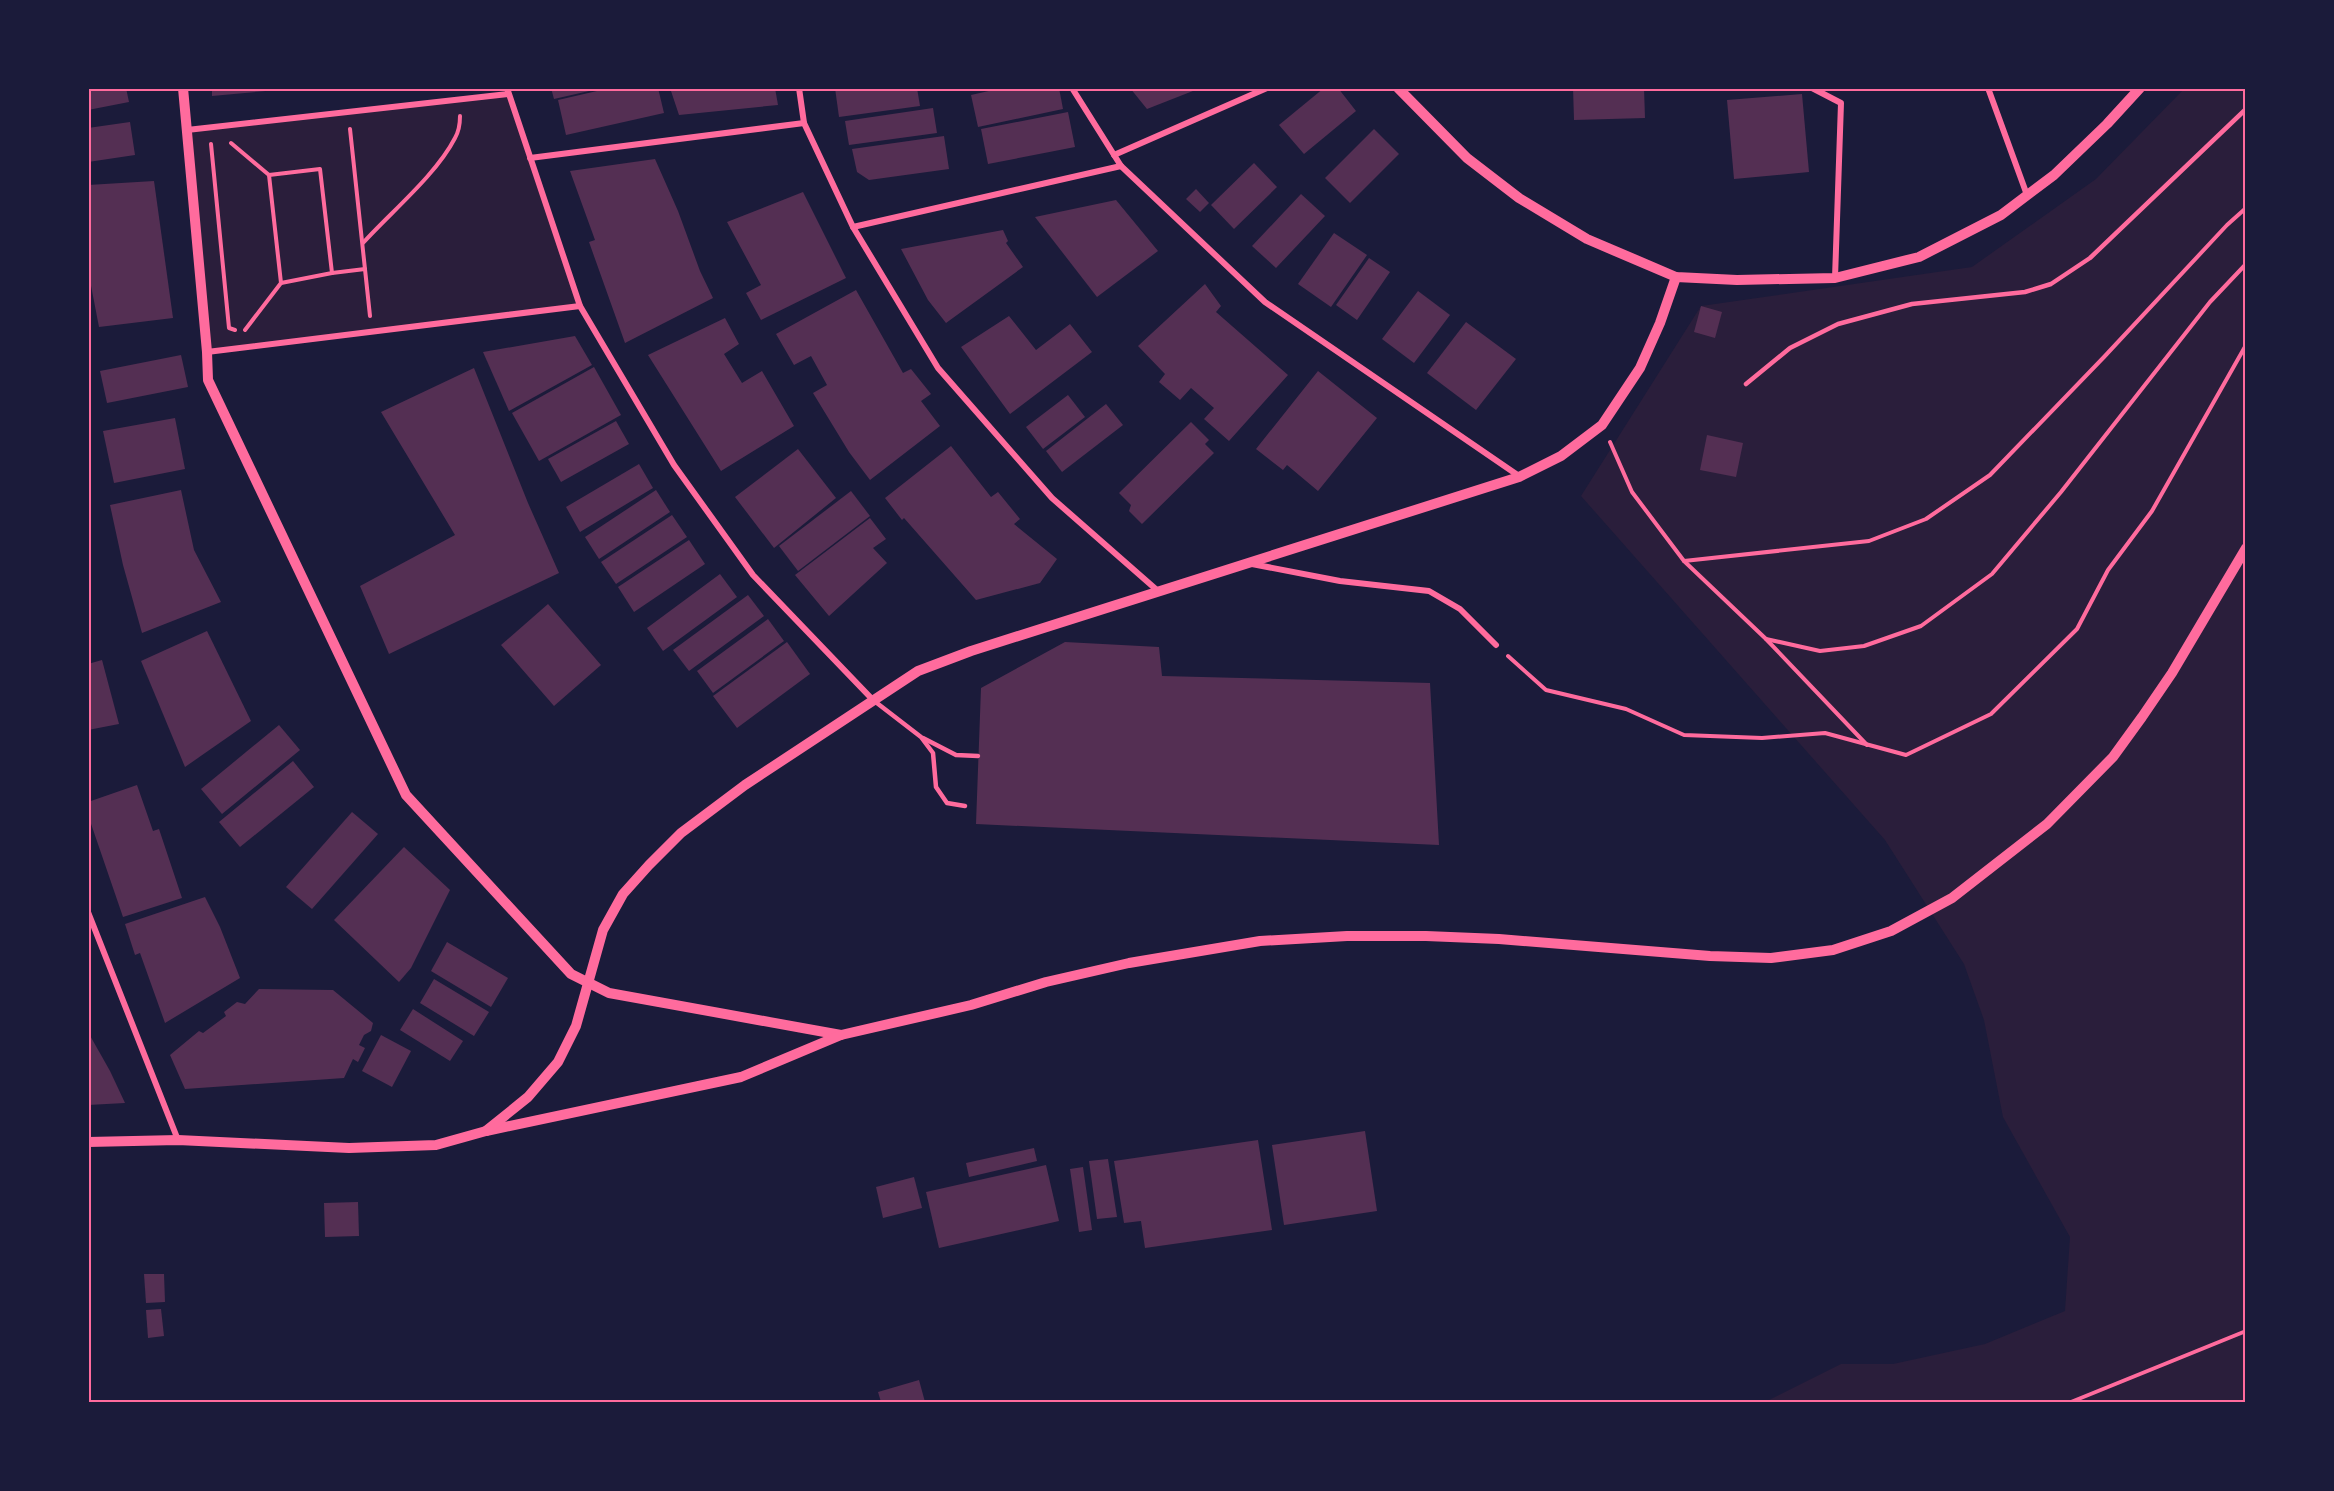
<svg xmlns="http://www.w3.org/2000/svg" width="2334" height="1491" viewBox="0 0 2334 1491" font-family="Jost,sans-serif">
  <rect width="100%" height="100%" fill="#1b1b3a"/>
  <g fill="#2a1e3b">
    <polygon points="2184,89 2245,89 2245,1402 1765,1402 1841,1364 1893,1364 1985,1344 2065,1311 2070,1237 2003,1117 1984,1020 1964,964 1885,840 1581,496 1701,306 1972,267 2096,179"/>
    <polygon points="508,94 580,306 207,352 187,130"/>
  </g>
  <g fill="#542f53">
    <polygon points="88,88 126,88 129,102 88,110"/>
    <polygon points="212,88 277,88 277,90 212,96"/>
    <polygon points="551,88 589,88 589,91 554,99"/>
    <polygon points="610,88 658,88 664,113 566,135 558,100"/>
    <polygon points="670,88 775,88 778,105 679,115"/>
    <polygon points="835,88 917,88 920,106 839,117"/>
    <polygon points="1002,88 1059,88 1063,109 978,127 971,95"/>
    <polygon points="1130,88 1198,88 1198,89 1147,109"/>
    <polygon points="1324,88 1338,88 1356,111 1304,154 1279,125"/>
    <polygon points="1573,88 1644,88 1645,118 1574,120"/>
    <polygon points="1802,94 1809,172 1734,179 1727,100"/>
    <polygon points="933,108 937,133 849,145 845,121"/>
    <polygon points="1068,112 1075,147 988,164 981,129"/>
    <polygon points="130,122 135,155 88,162 88,128"/>
    <polygon points="1374,129 1399,154 1350,203 1325,178"/>
    <polygon points="944,136 949,169 869,180 857,172 852,149"/>
    <polygon points="655,159 678,211 700,271 713,298 625,343 589,242 595,240 570,171"/>
    <polygon points="1254,163 1277,187 1234,229 1211,205"/>
    <polygon points="154,181 173,318 99,327 88,270 88,185"/>
    <polygon points="1196,189 1209,203 1200,212 1186,199"/>
    <polygon points="803,192 846,278 761,320 746,293 761,285 727,222"/>
    <polygon points="1301,194 1325,216 1276,268 1252,246"/>
    <polygon points="1116,200 1158,251 1097,297 1035,217"/>
    <polygon points="1003,230 1008,241 1006,243 1023,267 946,323 928,300 901,249"/>
    <polygon points="1334,233 1367,255 1331,307 1298,284"/>
    <polygon points="1369,258 1390,272 1357,320 1336,305"/>
    <polygon points="1205,284 1221,306 1216,312 1288,375 1229,441 1204,419 1214,408 1191,388 1180,400 1159,382 1165,374 1138,346"/>
    <polygon points="856,290 903,373 911,369 931,394 921,401 940,426 870,480 849,452 813,393 827,385 811,356 794,365 776,334"/>
    <polygon points="1418,291 1450,315 1414,363 1382,339"/>
    <polygon points="1701,306 1722,312 1715,338 1694,332"/>
    <polygon points="1009,316 1036,350 1070,324 1092,352 1010,414 961,347"/>
    <polygon points="725,318 739,344 724,354 742,383 762,371 794,426 721,471 648,355"/>
    <polygon points="1466,322 1516,359 1476,410 1427,373"/>
    <polygon points="575,336 592,365 509,411 483,352"/>
    <polygon points="181,355 188,387 107,403 100,371"/>
    <polygon points="594,367 621,415 539,461 512,413"/>
    <polygon points="474,368 528,503 559,573 389,654 360,586 455,535 381,412"/>
    <polygon points="1318,371 1377,418 1318,491 1287,465 1283,470 1256,449"/>
    <polygon points="1068,395 1085,417 1043,449 1026,427"/>
    <polygon points="1106,404 1123,425 1062,472 1046,451"/>
    <polygon points="175,418 185,469 114,483 103,431"/>
    <polygon points="616,421 629,444 561,482 548,459"/>
    <polygon points="1191,422 1209,440 1205,444 1214,453 1142,524 1129,511 1131,505 1119,493"/>
    <polygon points="1707,435 1743,443 1736,477 1700,470"/>
    <polygon points="951,446 991,497 998,492 1020,519 1014,524 1057,559 1040,583 976,600 904,518 902,520 885,498"/>
    <polygon points="798,449 836,498 774,548 735,497"/>
    <polygon points="639,464 653,488 580,532 566,507"/>
    <polygon points="181,490 194,550 221,602 142,633 123,565 110,505"/>
    <polygon points="656,490 670,512 599,559 585,537"/>
    <polygon points="851,491 870,516 798,571 779,546"/>
    <polygon points="672,515 687,537 616,584 601,562"/>
    <polygon points="870,518 886,539 873,548 887,563 829,616 795,575"/>
    <polygon points="689,540 705,564 634,612 618,587"/>
    <polygon points="720,574 737,597 663,651 647,628"/>
    <polygon points="748,595 764,616 689,671 673,650"/>
    <polygon points="548,604 601,665 554,706 501,645"/>
    <polygon points="768,619 784,641 713,693 697,671"/>
    <polygon points="207,631 251,721 185,767 141,661"/>
    <polygon points="787,642 810,674 737,728 713,696"/>
    <polygon points="1065,642 1159,647 1162,676 1430,683 1439,845 976,824 981,688"/>
    <polygon points="102,660 119,724 88,730 88,664"/>
    <polygon points="279,725 300,750 222,814 201,789"/>
    <polygon points="293,761 314,787 240,847 219,822"/>
    <polygon points="137,785 153,831 159,829 182,898 123,917 88,815 88,802"/>
    <polygon points="352,812 378,834 312,909 286,887"/>
    <polygon points="404,847 450,890 411,968 399,982 334,920"/>
    <polygon points="205,897 220,927 240,978 165,1023 140,953 135,955 125,924"/>
    <polygon points="447,942 508,978 491,1007 431,971"/>
    <polygon points="434,979 489,1012 474,1036 420,1003"/>
    <polygon points="259,989 333,990 373,1023 371,1031 364,1035 359,1045 365,1048 358,1062 353,1059 344,1078 185,1089 170,1055 199,1031 203,1033 226,1016 224,1012 237,1002 245,1004"/>
    <polygon points="413,1009 463,1041 450,1061 400,1030"/>
    <polygon points="88,1032 110,1071 125,1103 88,1105"/>
    <polygon points="381,1035 411,1051 392,1087 362,1071"/>
    <polygon points="1365,1131 1377,1211 1284,1225 1272,1145"/>
    <polygon points="1258,1140 1272,1230 1145,1248 1141,1221 1124,1223 1114,1161"/>
    <polygon points="1034,1148 1037,1161 969,1177 966,1163"/>
    <polygon points="1108,1159 1117,1217 1097,1219 1089,1161"/>
    <polygon points="1046,1165 1059,1221 939,1248 926,1192"/>
    <polygon points="1083,1167 1092,1230 1079,1232 1070,1169"/>
    <polygon points="914,1177 922,1208 883,1218 876,1187"/>
    <polygon points="358,1202 359,1236 325,1237 324,1203"/>
    <polygon points="144,1274 164,1274 165,1302 146,1303"/>
    <polygon points="161,1309 164,1336 148,1338 146,1310"/>
    <polygon points="919,1380 925,1402 881,1402 878,1392"/>
  </g>
  <g fill="none" stroke-linecap="round" stroke-linejoin="round">
    <g stroke="#ff6b9d" stroke-width="4">
      <polyline points="350,129 370,316"/>
      <polyline points="231,143 269,175 281,283 245,330"/>
      <polyline points="211,144 229,328 235,330"/>
      <polyline points="269,175 320,169 332,273 281,283"/>
      <path d="M363,243C391,212 436,175 455,138C459,131 460,123 460,116"/>
      <polyline points="332,273 365,269"/>
      <polyline points="1610,442 1632,492 1684,561 1766,639 1867,745"/>
      <polyline points="1684,561 1869,541 1926,519 1990,475 2104,357 2227,225 2246,208"/>
      <polyline points="1766,639 1820,651 1864,646 1921,626 1992,574 2061,492 2210,302 2246,264"/>
      <polyline points="1508,656 1546,690 1626,709 1684,735 1762,738 1825,733 1906,755 1991,714 2077,629 2108,570 2152,511 2246,345"/>
      <polyline points="2071,1402 2246,1331"/>
    </g>
    <g stroke="#ff6b9d" stroke-width="4.5">
      <polyline points="1746,384 1790,348 1838,324 1912,304 2025,292 2051,284 2090,258 2246,109"/>
      <polyline points="873,700 921,737 933,753 936,787 947,803 965,806"/>
      <polyline points="923,738 956,755 978,756"/>
    </g>
    <g stroke="#ff6b9d" stroke-width="6">
      <polyline points="507,88 580,306 674,465 753,575 873,700"/>
      <polyline points="799,88 804,123 853,227 938,368 1052,498 1158,591"/>
      <polyline points="1072,88 1121,166 1265,302 1519,476"/>
      <polyline points="1812,88 1841,103 1835,278"/>
      <polyline points="1988,88 2027,195"/>
      <polyline points="187,130 508,94"/>
      <polyline points="1114,155 1267,88"/>
      <polyline points="530,158 804,123"/>
      <polyline points="853,227 1121,166"/>
      <polyline points="207,352 580,306"/>
      <polyline points="1252,564 1340,581 1429,591 1460,609 1496,645"/>
      <polyline points="88,912 178,1140"/>
    </g>
    <g stroke="#ff6b9d" stroke-width="10">
      <polyline points="183,88 207,352 208,380 406,795 571,974 609,993 841,1035"/>
      <polyline points="1398,88 1467,158 1519,198 1587,239 1676,277 1737,280 1835,278 1919,257 2001,215 2054,175 2107,124 2140,88"/>
      <polyline points="486,1131 741,1077 841,1035 971,1005 1046,982 1129,963 1260,941 1347,936 1426,936 1499,939 1710,956 1771,958 1833,950 1891,931 1952,898 2047,824 2113,757 2142,717 2172,673 2246,548"/>
      <polyline points="88,1142 178,1140 349,1148 436,1145 486,1131 528,1097 558,1062 576,1026 603,930 623,894 649,865 681,833 745,785 918,671 971,651 1519,477 1561,456 1602,425 1640,368 1660,323 1676,277"/>
    </g>
  </g>
  <rect width="2334" height="1491" fill="none" stroke="#1b1b3a" stroke-width="180"/>
  <rect x="90" y="90" width="2154" height="1311" fill="none" stroke="#ff6b9d" stroke-width="2"/>
</svg>
